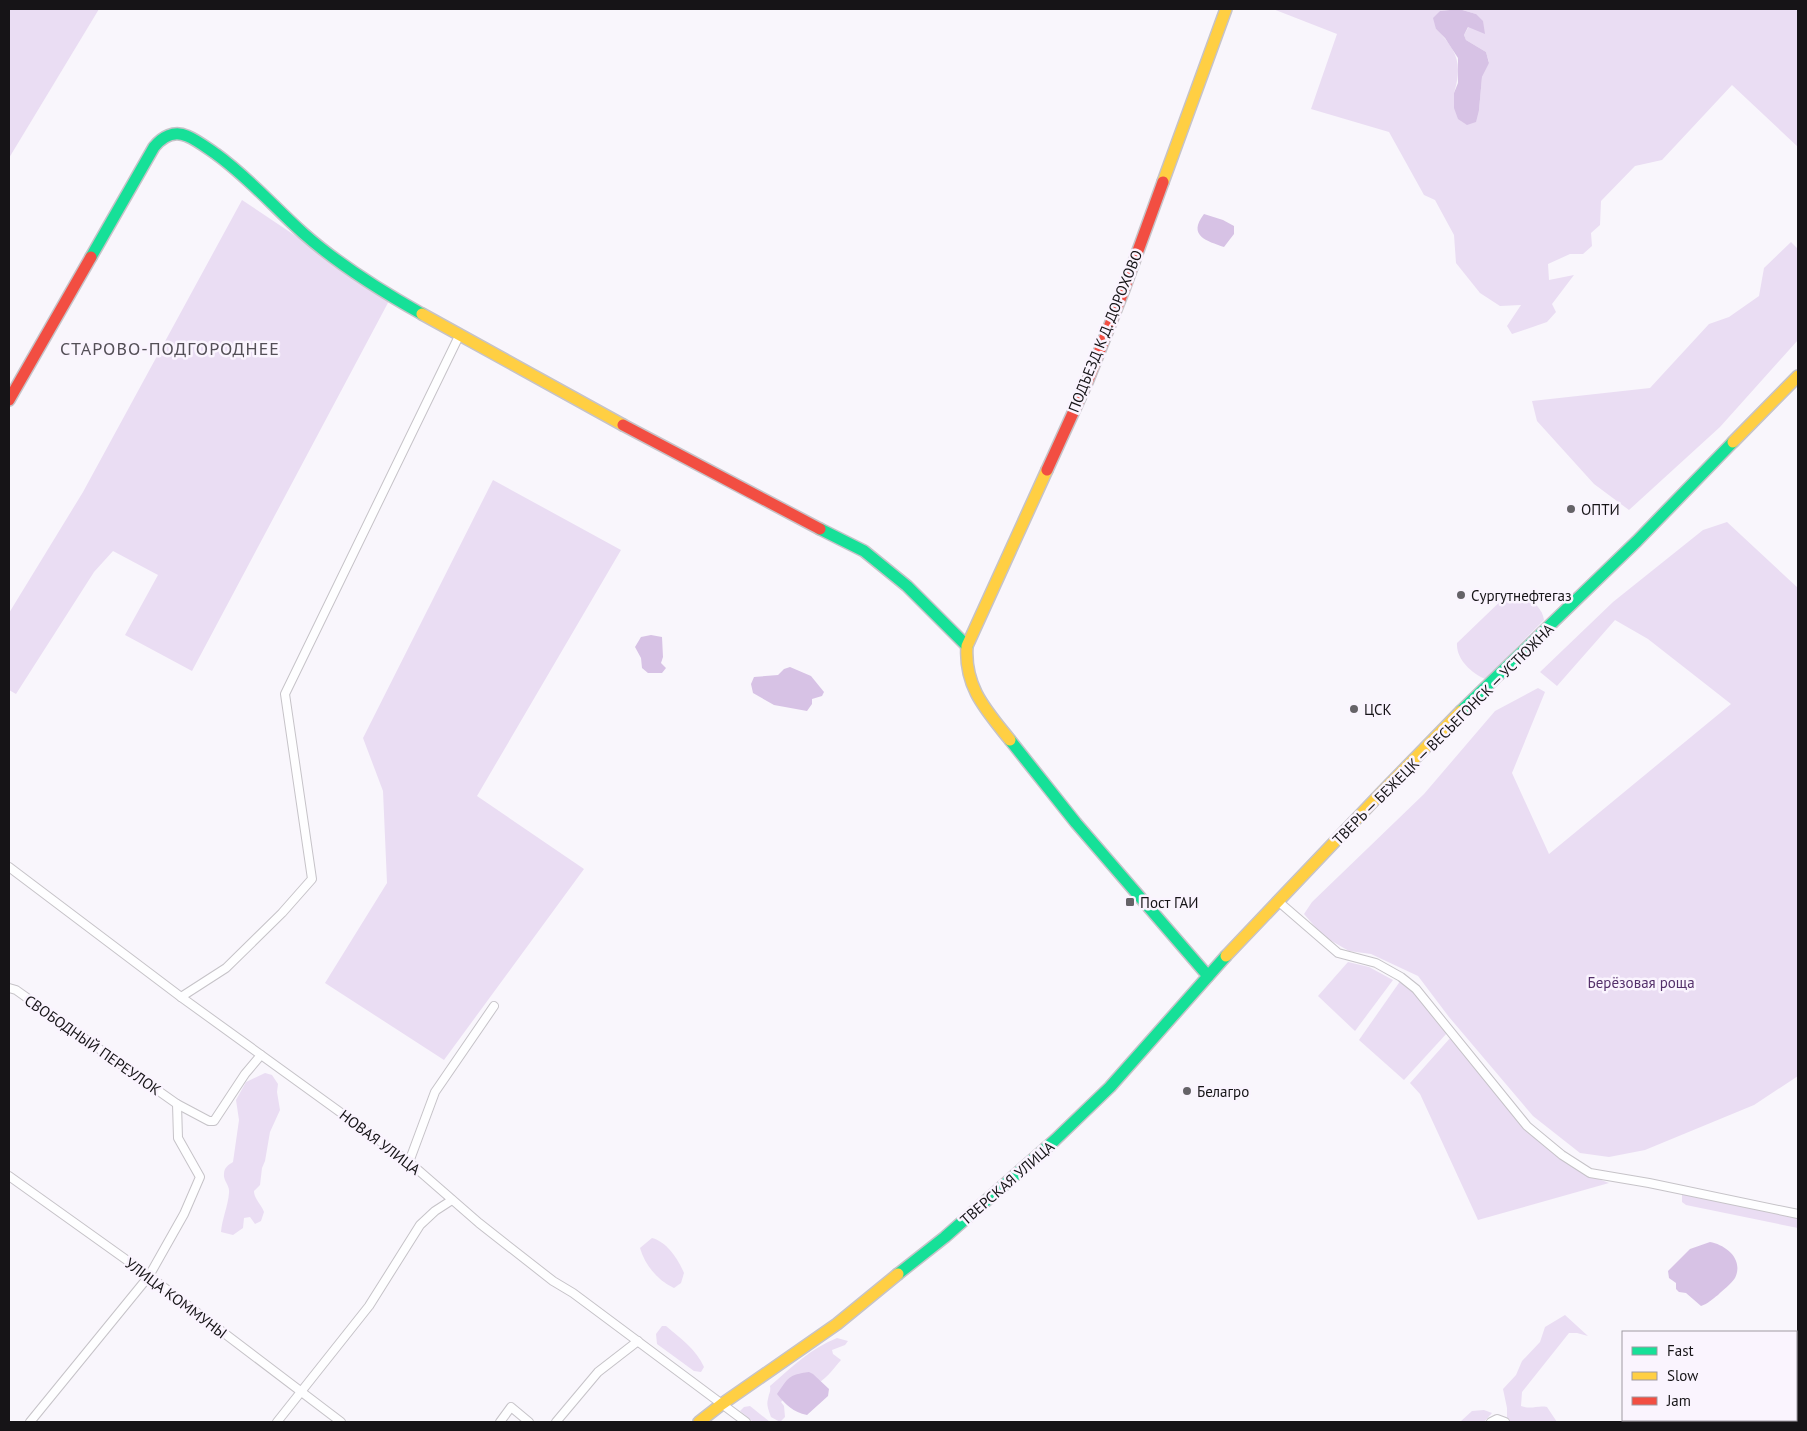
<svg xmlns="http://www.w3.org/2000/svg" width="1807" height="1431" viewBox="0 0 1807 1431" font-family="'PT Sans',sans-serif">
  <rect width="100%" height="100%" fill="#f9f6fc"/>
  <g fill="#eaddf3">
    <polygon points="9,9 99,9 9,158"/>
    <path d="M1273,9H1459L1440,11L1436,29C1457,50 1463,64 1454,93L1479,110L1482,77L1489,62L1486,52L1466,40L1464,35L1476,14L1459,9H1798V147L1732,85L1662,160L1635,166L1601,201L1600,225L1591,233L1592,246L1583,254H1570L1548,264L1549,280L1574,275L1552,304L1556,312L1547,322L1512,334L1507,326L1521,305L1500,306L1480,293L1456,263L1454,235L1435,200L1424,195L1389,132L1311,109L1337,34Z"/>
    <polygon points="242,200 390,299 192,671 125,635 158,575 113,551 94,572 16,694 9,690 9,613 83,492"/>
    <polygon points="1791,242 1798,249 1798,340 1720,427 1629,510 1594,484 1537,421 1532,401 1650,388 1709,324 1729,317 1759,296 1764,268"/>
    <polygon points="493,480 621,550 477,796 584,869 444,1060 325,983 387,883 383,791 363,738"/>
    <polygon points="1727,522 1798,588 1798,1076 1754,1105 1645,1150 1609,1157 1580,1153 1533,1116 1449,1017 1418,976 1371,954 1349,951 1323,936 1304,914 1312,902 1424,794 1495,711 1538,688 1545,692 1512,773 1549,854 1731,704 1648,639 1615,620 1557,686 1540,672 1613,602 1703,530"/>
    <path d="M1510,592C1524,593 1542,605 1544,620L1485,679C1471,673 1456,659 1457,643Z"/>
    <polygon points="1348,962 1369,967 1393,980 1355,1031 1318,996"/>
    <polygon points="1401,980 1416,991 1447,1033 1404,1080 1359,1040"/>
    <polygon points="1451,1037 1526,1129 1588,1175 1609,1183 1478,1220 1420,1094 1410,1083"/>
    <path d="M265,1073L272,1075L278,1084L277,1092L280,1110L270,1132L265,1161L262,1168L260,1185L254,1191C254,1199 262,1205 264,1212L261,1221L255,1224L250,1217L244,1218L243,1228L233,1235L221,1232C222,1219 228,1206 229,1193C230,1185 223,1181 224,1174C224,1168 228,1165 233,1162L239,1120L236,1100L246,1082Z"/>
    <polygon points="1682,1195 1691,1195 1798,1217 1798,1228 1686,1205 1682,1202"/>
    <path d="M652,1238C667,1242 678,1259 684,1273L681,1283L674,1288C657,1280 645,1265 640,1248Z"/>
    <path d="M1565,1315L1588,1336L1577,1333H1569L1522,1392L1521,1406C1532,1410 1537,1405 1547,1407L1557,1422H1508L1507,1421V1408L1503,1389L1516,1375L1522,1361L1540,1342L1545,1327Z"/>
    <path d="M662,1326H666C680,1338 696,1349 704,1367L701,1372L694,1371L657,1344L656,1334Z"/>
    <path d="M837,1338L848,1341L845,1345L832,1350L833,1354L841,1360C834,1368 827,1378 818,1383C805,1390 791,1392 781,1402L784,1406L785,1417L780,1422L771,1417C769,1411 766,1405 768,1399C769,1393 771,1392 770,1386C791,1368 811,1348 837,1338Z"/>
    <polygon points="750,1406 770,1422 753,1422 740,1411 744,1407"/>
    <polygon points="1484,1410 1492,1413 1484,1422 1460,1422 1472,1411"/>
  </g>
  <g fill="#d7c2e5">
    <polygon points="1459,9 1476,14 1483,21 1485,34 1468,27 1464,35 1466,40 1486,52 1489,63 1482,77 1479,110 1476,122 1467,125 1458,119 1454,108 1454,93 1458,83 1458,58 1445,38 1436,29 1433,18 1440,11"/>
    <path d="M1204,214L1223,220L1234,226V234L1224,247C1207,241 1187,236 1204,214Z"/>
    <polygon points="651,635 662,637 663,657 661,663 666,668 662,673 648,673 642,668 641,658 635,647 641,637"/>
    <polygon points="790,667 811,676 824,692 822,696 812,699 812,704 807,711 774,705 753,693 751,684 754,677 778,675 784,669"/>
    <path d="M1710,1242C1726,1245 1744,1259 1735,1278C1731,1284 1723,1290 1718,1295C1712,1299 1708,1304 1701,1306L1686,1293L1679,1292L1676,1289V1283L1669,1278L1668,1271L1690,1249Z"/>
    <path d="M809,1372L813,1374L829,1389L828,1396L807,1415C793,1412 786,1405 777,1394C789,1377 788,1375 809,1372Z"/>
  </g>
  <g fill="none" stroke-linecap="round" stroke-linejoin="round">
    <defs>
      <g id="street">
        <polyline points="9,867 181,997 409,1162 479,1223 553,1281 573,1293 746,1422"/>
        <polyline points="1279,902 1338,953 1376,963 1401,977 1416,989 1527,1126 1562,1155 1590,1173 1649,1183 1798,1214"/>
        <polyline points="9,988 16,990 177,1104 178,1138 200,1177 184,1214 149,1276 30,1422"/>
        <polyline points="181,997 226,968 282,913 312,879 285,694 459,336"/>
        <polyline points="177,1104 209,1121 214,1121 245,1074 261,1055"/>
        <polyline points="409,1162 435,1092 494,1006"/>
        <polyline points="9,1176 149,1276 341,1422"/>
        <polyline points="277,1422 369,1306 420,1225 435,1211 452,1200"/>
        <polyline points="500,1422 511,1407 529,1422"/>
        <polyline points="556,1422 598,1372 638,1341"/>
        <polyline points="1491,1422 1497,1419 1505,1422"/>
      </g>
      <g id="fast">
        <path d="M91,257L154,147C162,137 174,130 187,136C197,140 207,148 216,154C248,177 274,207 303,233C339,265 381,291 422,314"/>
        <polyline points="820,529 864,551 907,586 967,646"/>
        <polyline points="1461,711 1637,541 1733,442"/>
        <polyline points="1010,740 1076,823 1208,976"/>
        <polyline points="898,1274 945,1237 1055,1140 1110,1087 1226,956"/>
      </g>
      <g id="slow">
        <polyline points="1163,182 1226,9"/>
        <polyline points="422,314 623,425"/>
        <polyline points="1733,442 1798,376"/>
        <path d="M1010,740C986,710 964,687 967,646L1047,470"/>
        <polyline points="1226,956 1383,791 1461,711"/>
        <polyline points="699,1422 722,1404 837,1324 898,1274"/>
      </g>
      <g id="jam">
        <polyline points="9,400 91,257"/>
        <polyline points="623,425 820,529"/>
        <polyline points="1047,470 1088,380 1123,292 1163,182"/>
      </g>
    </defs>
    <use href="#street" stroke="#c6c3c8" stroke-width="10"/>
    <use href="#fast" stroke="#c6c3c8" stroke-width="14"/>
    <use href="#slow" stroke="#c6c3c8" stroke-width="14"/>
    <use href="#jam" stroke="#c6c3c8" stroke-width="14"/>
    <use href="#street" stroke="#fefeff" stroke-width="8"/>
    <use href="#fast" stroke="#16e098" stroke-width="11"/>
    <use href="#slow" stroke="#ffcf43" stroke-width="11"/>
    <use href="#jam" stroke="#f24e42" stroke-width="11"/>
  </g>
  <g fill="#656367" stroke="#faf4fe" stroke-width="2">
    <circle cx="1571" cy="509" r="5"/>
    <circle cx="1461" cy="595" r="5"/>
    <circle cx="1354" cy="709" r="5"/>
    <rect x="1125" y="897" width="10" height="10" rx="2.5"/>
    <circle cx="1187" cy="1091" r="5"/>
  </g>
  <g text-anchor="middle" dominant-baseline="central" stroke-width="5" stroke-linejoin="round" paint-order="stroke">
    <g font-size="15" fill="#161417" stroke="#faf4fe">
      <text transform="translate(1105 331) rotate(-68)">ПОДЪЕЗД К Д. ДОРОХОВО</text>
      <text transform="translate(1443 734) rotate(-45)">ТВЕРЬ — БЕЖЕЦК — ВЕСЬЕГОНСК — УСТЮЖНА</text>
      <text transform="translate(93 1045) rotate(35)">СВОБОДНЫЙ ПЕРЕУЛОК</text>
      <text transform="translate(380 1142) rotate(37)">НОВАЯ УЛИЦА</text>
      <text transform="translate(1007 1183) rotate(-41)">ТВЕРСКАЯ УЛИЦА</text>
      <text transform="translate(176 1298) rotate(37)">УЛИЦА КОММУНЫ</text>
    </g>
    <g font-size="15" fill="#161417" stroke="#faf4fe" text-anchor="start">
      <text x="1581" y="509">ОПТИ</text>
      <text x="1471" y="595">Сургутнефтегаз</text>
      <text x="1364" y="709">ЦСК</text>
      <text x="1140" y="902">Пост ГАИ</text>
      <text x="1197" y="1091">Белагро</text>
    </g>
    <g font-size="15" fill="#54306a" stroke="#faf4fe">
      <text x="1641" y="982">Берёзовая роща</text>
    </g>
    <g font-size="18" letter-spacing="1" fill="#534f56" stroke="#faf4fe">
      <text x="170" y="348">СТАРОВО-ПОДГОРОДНЕЕ</text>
    </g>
  </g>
  <rect width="1807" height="1431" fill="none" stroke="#161417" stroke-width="20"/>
  <rect x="1622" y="1331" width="175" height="90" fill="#faf4fe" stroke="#9f9aa2"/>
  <rect x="1632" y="1347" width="25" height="8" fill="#16e098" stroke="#9f9aa2"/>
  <text x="1667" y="1356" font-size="15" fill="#161417">Fast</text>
  <rect x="1632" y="1372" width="25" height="8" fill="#ffcf43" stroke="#9f9aa2"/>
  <text x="1667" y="1381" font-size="15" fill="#161417">Slow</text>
  <rect x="1632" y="1397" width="25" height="8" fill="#f24e42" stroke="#9f9aa2"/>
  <text x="1667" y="1406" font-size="15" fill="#161417">Jam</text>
</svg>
